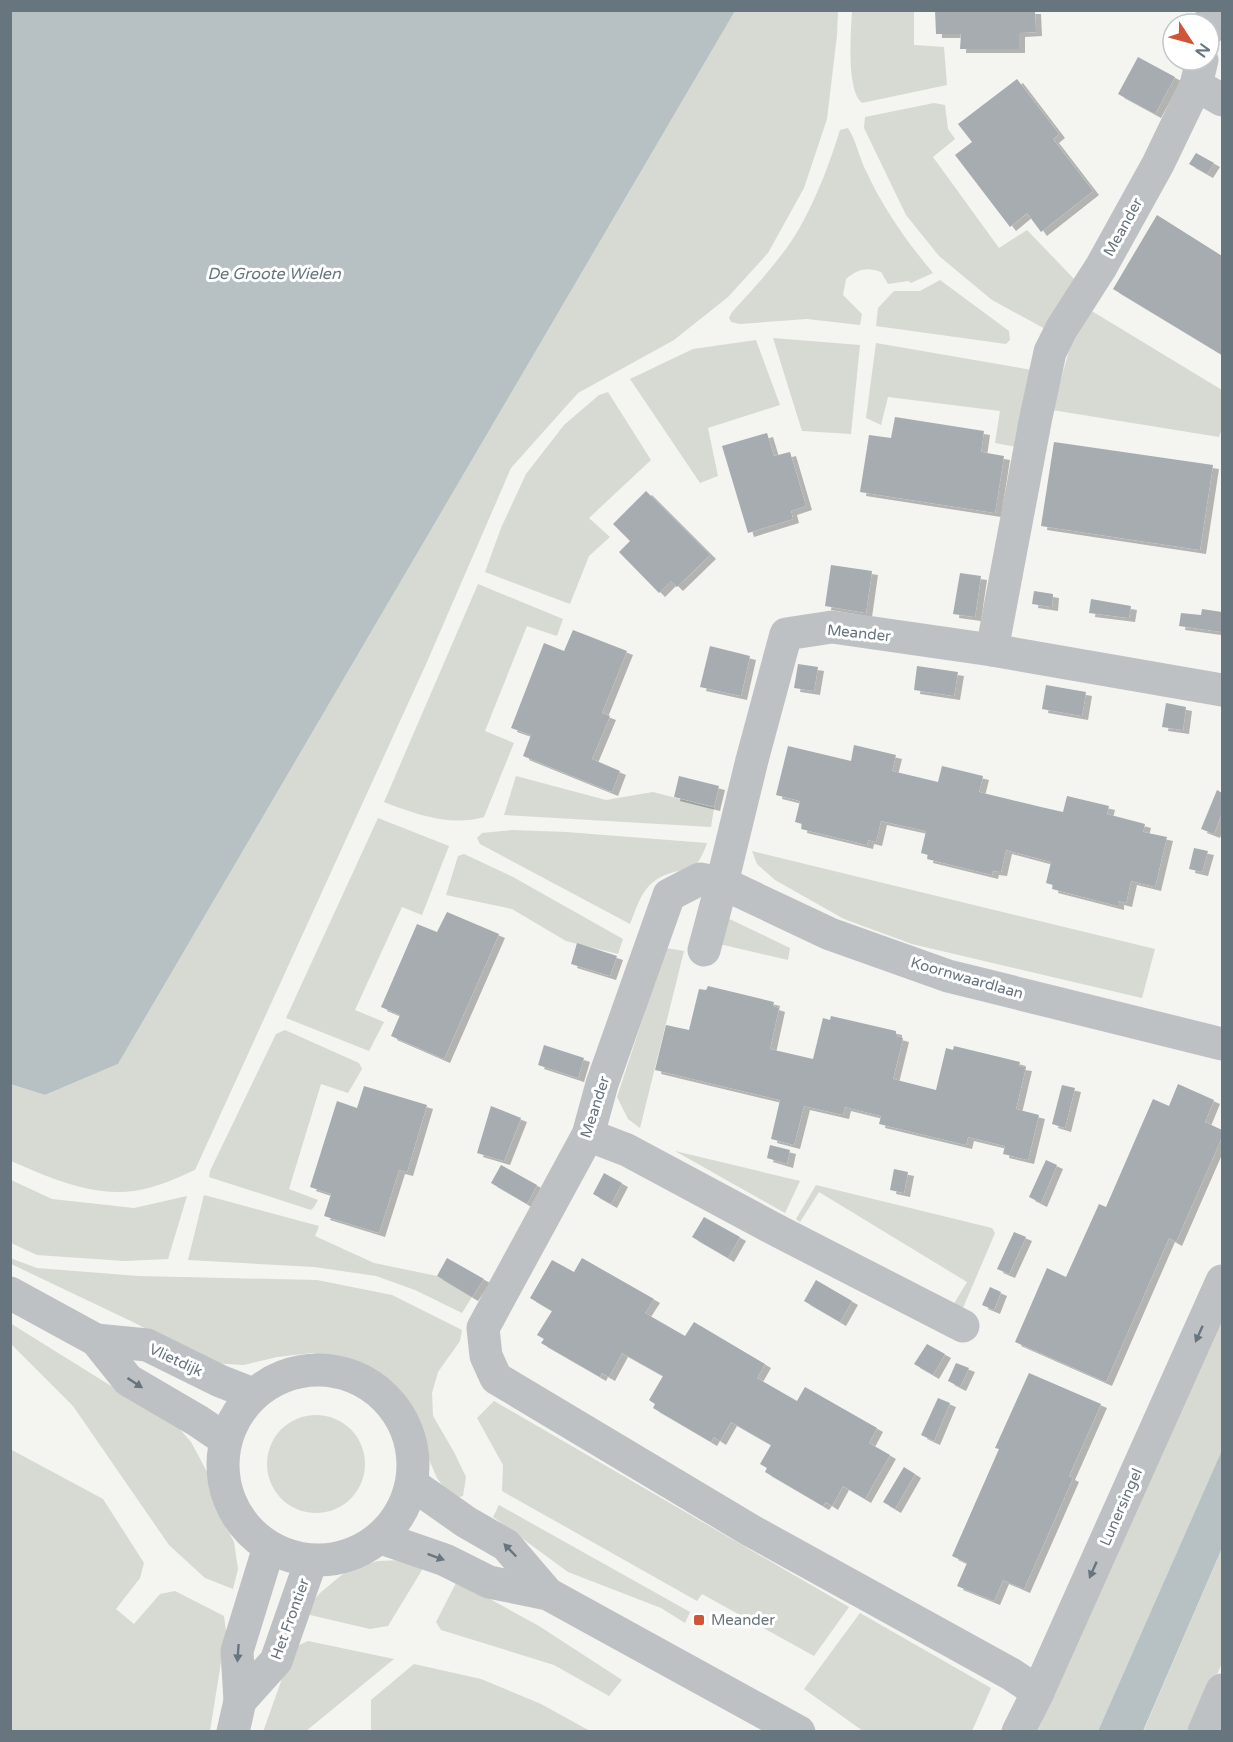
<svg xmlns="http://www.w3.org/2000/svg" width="1233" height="1742" viewBox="0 0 1233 1742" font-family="'Varela Round',sans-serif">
  <defs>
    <filter id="shadow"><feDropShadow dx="6" dy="4" stdDeviation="0" flood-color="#0004"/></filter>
  </defs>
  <rect width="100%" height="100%" fill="#f4f4f1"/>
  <g fill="#d6dad2">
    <path d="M735,11H838L837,35L827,119L804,188L768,253L728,297L674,340L578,393L511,468L427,662L195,1170C181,1176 167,1183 152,1187C103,1202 55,1180 11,1161L10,1084L45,1095L118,1064Z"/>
    <path d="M852,11H914V45L944,47L947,85L862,103C846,90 851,31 852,11Z"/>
    <polygon points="934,103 945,105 948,129 955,139 933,157 999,248 1027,230 1077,282 1047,330 992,300 939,256 906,215 864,128 865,117"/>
    <path d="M848,128C856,140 859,157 866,171C883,208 907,242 933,273L911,283L908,281L888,284L881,272C867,267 858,269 846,279L843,295L862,314L860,325L807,319L740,324L731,322L729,318L732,312C756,286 781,259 799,229C817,197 829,165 840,130Z"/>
    <polygon points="940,280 1009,331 1010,340 1006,344 876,326 878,308 894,291 920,291"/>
    <polygon points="1090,310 1222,390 1222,429 1219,437 1052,410 1069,351"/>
    <polygon points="773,338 860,345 851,434 802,431"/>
    <polygon points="756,340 780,405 708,428 718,476 700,483 630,379 693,349"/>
    <polygon points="876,343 1032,370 1017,447 995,443 1000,411 888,397 881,425 866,418"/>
    <polygon points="608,392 651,460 589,518 610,537 589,556 570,604 485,572 501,528 526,474 564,425 599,395"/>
    <path d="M478,584L563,619L557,636L527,626L485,731L514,743L484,817C451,827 415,814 384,802Z"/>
    <polygon points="516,776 606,800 653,792 714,808 711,827 504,815"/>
    <polygon points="378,818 449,846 422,915 402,907 355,1010 384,1022 369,1051 286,1018"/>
    <path d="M512,830L566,832L707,843C695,878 688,864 661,877C642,886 637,907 630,924L480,844L477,838L482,833Z"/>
    <polygon points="752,851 1155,949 1142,998 912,944 844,919 775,880 757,864"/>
    <polygon points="464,854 513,877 623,939 618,954 566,941 512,909 446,895 458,856"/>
    <polygon points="719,914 790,948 788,960 711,942"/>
    <polygon points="666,948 684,951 640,1128 628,1119 617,1097"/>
    <polygon points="285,1030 359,1063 362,1069 348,1093 321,1084 289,1189 318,1200 314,1207 311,1210 209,1177 210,1171 276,1034"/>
    <polygon points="675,1151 800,1181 785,1213"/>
    <polygon points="11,1180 52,1199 134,1208 187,1196 168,1259 124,1261 37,1255 11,1243"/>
    <polygon points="816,1185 992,1228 995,1233 960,1315 949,1312 967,1282 819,1192 800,1222 796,1219"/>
    <polygon points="204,1195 319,1226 315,1236 374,1263 437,1276 472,1297 462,1313 415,1290 376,1276 314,1267 188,1260"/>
    <polygon points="10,1258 37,1268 138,1276 317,1280 392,1295 462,1330 460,1341 438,1372 432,1393 433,1416 454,1452 466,1477 463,1496 452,1499 437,1478 424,1448 418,1419 402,1393 377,1373 349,1361 312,1353 277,1357 244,1365 210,1363 135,1323 11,1264"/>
    <polygon points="1222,1310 1222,1450 1098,1731 1037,1732"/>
    <polygon points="10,1323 132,1399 172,1420 191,1442 207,1472 216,1508 234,1542 238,1569 233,1589 205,1578 169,1545 73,1406 11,1344"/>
    <polygon points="494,1401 849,1607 814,1656 702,1594 697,1601 502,1491 503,1465 477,1418"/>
    <circle cx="316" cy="1464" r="49"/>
    <polygon points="10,1449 103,1499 144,1563 140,1578 116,1609 134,1624 160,1594 175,1591 224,1616 226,1631 210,1731 11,1731"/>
    <polygon points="499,1505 690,1612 685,1623 661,1608 568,1572 493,1517"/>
    <polygon points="1222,1548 1222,1663 1193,1731 1143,1732"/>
    <polygon points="402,1560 419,1563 422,1570 388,1626 370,1629 310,1615 310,1605 320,1593 350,1568 378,1561"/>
    <polygon points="457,1581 539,1626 622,1680 609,1696 554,1665 441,1630 436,1622"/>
    <polygon points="860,1613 991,1688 972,1731 863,1731 804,1689"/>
    <polygon points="308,1641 394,1659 306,1731 263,1732 290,1656 295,1647"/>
    <polygon points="414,1664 481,1679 541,1704 590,1731 371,1731 371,1700"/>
  </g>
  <g fill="#b7c1c4">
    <polygon points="11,10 735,11 118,1064 45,1095 10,1084"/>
    <polygon points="1222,1450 1222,1548 1143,1731 1098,1731"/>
  </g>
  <g fill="#a6acb0" filter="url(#shadow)">
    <polygon points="935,10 1035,10 1036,32 1019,33 1019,49 960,49 961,34 936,34"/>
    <polygon points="1138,57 1175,77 1155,114 1118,94"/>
    <polygon points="1017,79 1059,134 1053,139 1093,191 1041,232 1027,213 1010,227 955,155 972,142 958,124"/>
    <polygon points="1196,153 1214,163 1207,174 1189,164"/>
    <polygon points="1157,215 1222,256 1222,355 1113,289"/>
    <polygon points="895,417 984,431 981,452 1004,456 995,513 860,492 869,435 891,438"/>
    <polygon points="767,433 774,456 790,452 806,506 791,511 793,519 748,533 722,446"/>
    <polygon points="1054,442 1213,465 1200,550 1041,526"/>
    <polygon points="646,491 710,555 677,587 671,581 659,593 619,552 630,541 613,524"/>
    <polygon points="831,565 872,571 866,613 825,606"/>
    <polygon points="960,573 981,576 975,617 953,614"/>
    <polygon points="1034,591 1053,594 1052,607 1032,604"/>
    <polygon points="1091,599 1131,606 1129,618 1089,613"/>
    <polygon points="1202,609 1222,612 1222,632 1179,626 1181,613 1201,615"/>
    <polygon points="573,630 627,651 602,713 610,716 592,759 620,771 612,792 523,756 531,735 511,728 544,643 564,651"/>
    <polygon points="710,646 750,656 741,696 700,687"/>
    <polygon points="798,664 818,667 814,691 794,688"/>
    <polygon points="917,666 958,672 954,696 914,690"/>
    <polygon points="1046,685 1086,692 1082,716 1042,709"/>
    <polygon points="1166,703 1186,707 1183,730 1162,727"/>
    <polygon points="854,745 896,755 892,771 938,782 942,766 983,776 979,792 1041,807 1063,812 1067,796 1109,806 1107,814 1145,824 1143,832 1167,837 1155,887 1131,881 1126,903 1118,901 1118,906 1052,889 1053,885 1046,883 1051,862 1006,850 1001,872 993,871 992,875 927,859 928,855 921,853 926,831 881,821 876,842 868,840 867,845 801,829 802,824 795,822 800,801 776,795 788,746 851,761"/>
    <polygon points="679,776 719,786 714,807 674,797"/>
    <polygon points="1217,790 1222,793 1222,813 1214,834 1201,829"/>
    <polygon points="1194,848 1208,851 1202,872 1189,869"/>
    <polygon points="447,912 499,934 444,1059 391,1036 400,1015 381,1007 417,924 437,932"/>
    <polygon points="577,943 617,956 610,976 571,964"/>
    <polygon points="708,986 774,1002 773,1006 779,1008 770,1049 813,1059 823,1018 830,1020 831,1016 896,1031 896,1036 903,1038 893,1079 936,1090 946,1048 953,1050 954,1046 1020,1062 1019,1066 1026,1067 1016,1109 1039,1115 1028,1160 1003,1154 1005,1146 968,1137 966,1145 879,1124 881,1116 845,1107 843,1115 804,1106 794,1145 771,1139 780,1100 655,1070 666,1025 689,1030 699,989 706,990"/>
    <polygon points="544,1045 584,1058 578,1078 538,1065"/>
    <polygon points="1178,1084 1214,1100 1205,1122 1222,1130 1222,1137 1176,1242 1169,1238 1106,1382 1015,1342 1047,1268 1066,1277 1099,1204 1106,1207 1153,1099 1169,1106"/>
    <polygon points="1062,1085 1075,1088 1065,1128 1052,1124"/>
    <polygon points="364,1086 427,1105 407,1172 399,1170 379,1233 324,1216 331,1194 310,1187 337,1101 357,1108"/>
    <polygon points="491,1106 521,1118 504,1161 477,1153"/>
    <polygon points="770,1145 790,1150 787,1164 767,1158"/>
    <polygon points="1046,1160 1057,1165 1041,1203 1029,1197"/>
    <polygon points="501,1165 537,1185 527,1204 491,1183"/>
    <polygon points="894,1169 908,1172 904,1193 890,1190"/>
    <polygon points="604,1173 622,1183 611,1204 593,1194"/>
    <polygon points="704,1217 740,1237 728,1258 692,1237"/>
    <polygon points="1014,1232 1026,1237 1009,1274 997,1269"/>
    <polygon points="447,1258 484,1279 472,1297 437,1276"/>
    <polygon points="582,1258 654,1299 645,1313 685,1336 694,1322 765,1364 757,1378 797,1401 805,1387 877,1428 869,1443 890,1455 865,1499 843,1486 832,1506 826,1502 823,1506 765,1472 767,1468 760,1464 771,1445 731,1422 720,1441 714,1437 711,1442 653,1408 655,1404 649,1400 663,1376 622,1353 609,1377 602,1373 600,1377 541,1343 544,1339 537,1335 552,1311 530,1298 552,1260 574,1272"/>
    <polygon points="816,1280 852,1301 840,1322 804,1301"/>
    <polygon points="990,1287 1001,1292 994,1310 982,1305"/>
    <polygon points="927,1344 945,1354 933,1375 914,1364"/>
    <polygon points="956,1363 969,1368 960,1387 948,1381"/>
    <polygon points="1029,1373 1101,1404 1069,1476 1073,1478 1024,1589 1003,1580 994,1601 957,1586 967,1563 952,1556 999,1449 995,1448"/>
    <polygon points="938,1398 950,1403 934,1441 921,1435"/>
    <polygon points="904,1467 915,1474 895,1509 883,1502"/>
  </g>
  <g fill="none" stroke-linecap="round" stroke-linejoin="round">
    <g stroke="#bec1c4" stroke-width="33">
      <polyline points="1209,29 1213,10"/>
      <polyline points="1196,85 1222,100"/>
      <polyline points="992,650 1036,417 1050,352 1062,328 1101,267 1158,164 1196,85 1202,60"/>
      <polyline points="704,950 722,883 830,934 948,976 1222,1044"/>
      <polyline points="588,1135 627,1150 780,1232 963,1326"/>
      <polyline points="10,1293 96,1340 128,1380 198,1421 226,1440"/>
      <polyline points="96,1340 147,1345 220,1381 253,1394"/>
      <circle cx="318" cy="1465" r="95"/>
      <polyline points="412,1484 466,1522 506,1545 548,1594"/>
      <polyline points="381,1538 445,1560 489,1582 548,1594 799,1732"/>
      <polyline points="1038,1692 1011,1674 750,1530 496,1378 486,1356 483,1328 588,1135 602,1084 669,895 700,879 722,883 752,760 786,634 832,627 992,650 1222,690"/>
      <polyline points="240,1701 276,1661 311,1561"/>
      <polyline points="233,1732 240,1701 237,1651 269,1547"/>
      <polyline points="1018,1732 1038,1692 1222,1281"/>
      <polyline points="1204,1732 1222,1690"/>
    </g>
  </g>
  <defs><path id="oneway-solid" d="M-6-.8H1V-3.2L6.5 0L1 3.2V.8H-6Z" transform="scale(1.5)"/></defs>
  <g fill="#67757e">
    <use href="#oneway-solid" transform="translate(1199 1334) rotate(114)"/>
    <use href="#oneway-solid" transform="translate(135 1383) rotate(33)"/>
    <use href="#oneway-solid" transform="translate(510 1550) rotate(-134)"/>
    <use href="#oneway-solid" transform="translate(436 1557) rotate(20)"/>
    <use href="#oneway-solid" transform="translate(1093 1570) rotate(114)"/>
    <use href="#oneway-solid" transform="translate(238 1653) rotate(94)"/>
  </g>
  <rect fill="#ce5537" stroke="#fff" stroke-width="2" x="693" y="1614" width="12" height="12" rx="3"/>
  <g text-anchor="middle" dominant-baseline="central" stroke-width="6" stroke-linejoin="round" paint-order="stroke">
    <g font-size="15" fill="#67757e" stroke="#fff">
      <text transform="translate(1123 227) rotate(-61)">Meander</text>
      <text transform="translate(859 633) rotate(6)">Meander</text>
      <text transform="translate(967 978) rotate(16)">Koornwaardlaan</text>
      <text transform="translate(595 1107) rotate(-72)">Meander</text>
      <text transform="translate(176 1360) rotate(25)">Vlietdijk</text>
      <text transform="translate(1121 1507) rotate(-66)">Lunersingel</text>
      <text transform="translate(290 1619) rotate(-70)">Het Frontier</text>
    </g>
    <g font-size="15" fill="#67757e" stroke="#fff" text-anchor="start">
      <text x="711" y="1620">Meander</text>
    </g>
    <g font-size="16" font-style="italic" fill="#63767b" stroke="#fff">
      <text x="274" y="274">De Groote Wielen</text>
    </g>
  </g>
  <rect width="1233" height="1742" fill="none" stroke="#67757e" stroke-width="24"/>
  <g transform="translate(1191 42) rotate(126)"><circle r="28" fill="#ffffff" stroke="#c2c8cb" stroke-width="1.5"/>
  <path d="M0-4.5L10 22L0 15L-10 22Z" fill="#ce5537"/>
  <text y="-9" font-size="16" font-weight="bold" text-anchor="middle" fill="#67757e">N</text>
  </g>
</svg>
